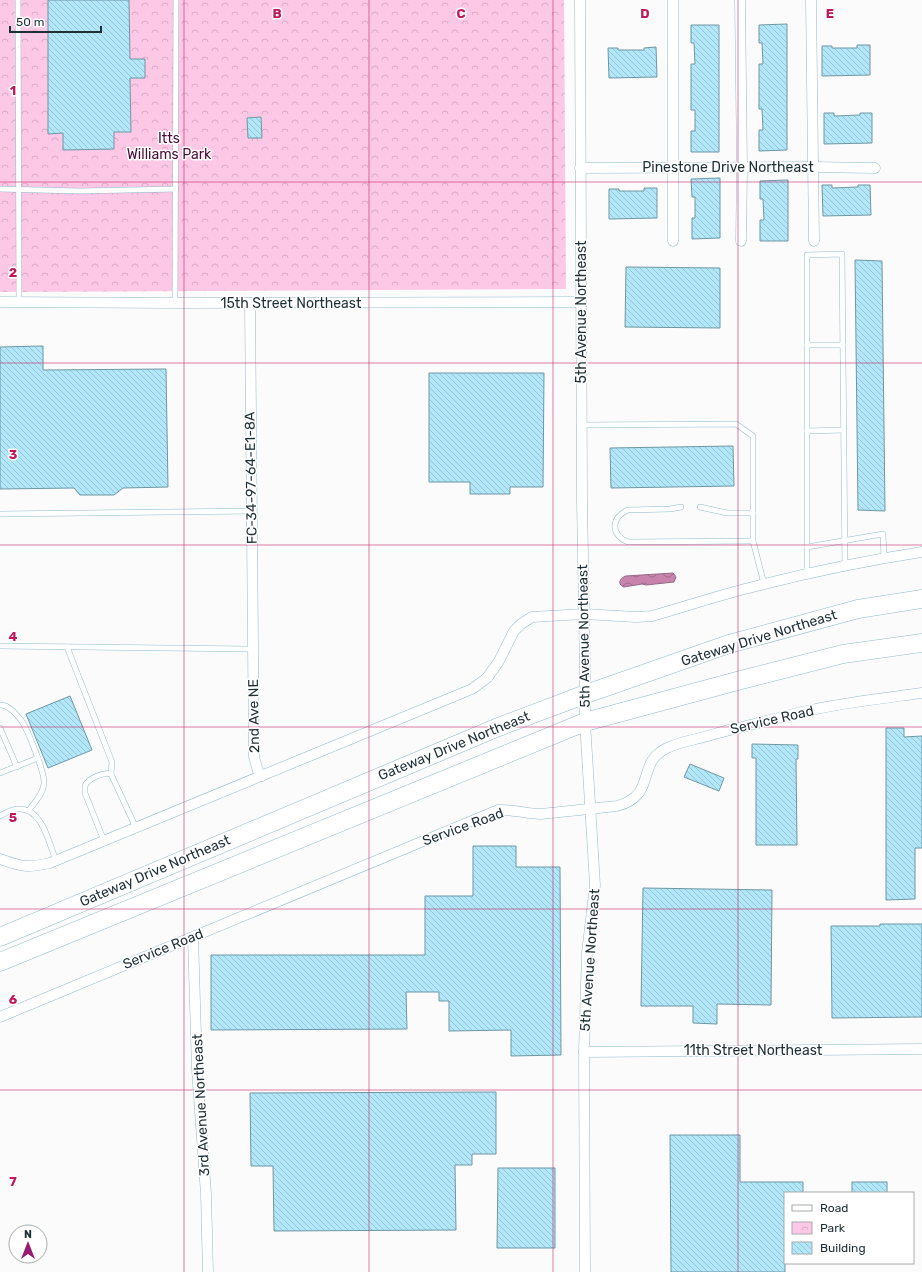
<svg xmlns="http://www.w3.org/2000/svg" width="922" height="1272" viewBox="0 0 922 1272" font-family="Rubik,sans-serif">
  <defs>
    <pattern id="park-crowns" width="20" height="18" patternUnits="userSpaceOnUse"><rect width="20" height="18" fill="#fdc7e6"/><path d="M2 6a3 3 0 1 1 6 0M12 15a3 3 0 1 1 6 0" fill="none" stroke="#d8abc6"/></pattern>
    <pattern id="water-waves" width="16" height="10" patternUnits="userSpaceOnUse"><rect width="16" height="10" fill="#c984ad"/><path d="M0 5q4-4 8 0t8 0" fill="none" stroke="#a36c8e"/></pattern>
    <pattern id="building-back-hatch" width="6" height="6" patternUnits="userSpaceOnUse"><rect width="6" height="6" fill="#b1e7f9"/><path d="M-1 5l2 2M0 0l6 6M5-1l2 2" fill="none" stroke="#98c6d6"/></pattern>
  </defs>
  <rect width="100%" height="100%" fill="#fbfbfb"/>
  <polygon fill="url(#park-crowns)" points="0,0 564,0 566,289 0,292"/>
  <path fill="url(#water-waves)" stroke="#966a89" d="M673,573L676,577L674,582L646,585L642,584L624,587C616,584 621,577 626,576Z"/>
  <g fill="url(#building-back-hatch)" stroke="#6e97a4">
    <polygon points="48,0 129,0 130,59 145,59 145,78 130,78 131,132 114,132 114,149 63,150 63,133 48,134"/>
    <polygon points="787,24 787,150 759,151 759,130 763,130 762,109 759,109 759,64 763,64 762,43 759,43 759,25"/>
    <polygon points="691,25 719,25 719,152 691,152 691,131 695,131 695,110 691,110 691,64 695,64 694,43 691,43"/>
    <polygon points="857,45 870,45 870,75 822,76 822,46 832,46 832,48 857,48"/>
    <polygon points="656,47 657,77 609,78 608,48 618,48 618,50 644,50 644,48"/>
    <polygon points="824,113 834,113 834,116 860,115 860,113 872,113 872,143 824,144"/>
    <polygon points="261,117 262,138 248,138 247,118"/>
    <polygon points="720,178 720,238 692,239 692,218 695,218 695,197 692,197 691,179"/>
    <polygon points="788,180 788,241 760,241 760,220 764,220 763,199 760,199 760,181"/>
    <polygon points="822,185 832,185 832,188 858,187 858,185 870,185 871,215 823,216"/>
    <polygon points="644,188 657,188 657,218 609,219 609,189 619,189 619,191 644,191"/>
    <polygon points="855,260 882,261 885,511 858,510"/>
    <polygon points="626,267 720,268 720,328 625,327"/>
    <polygon points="43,346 43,370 166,369 168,487 123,488 114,495 80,495 74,488 0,489 0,347"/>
    <polygon points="429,373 544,373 543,487 510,487 510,494 470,494 470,482 429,482"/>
    <polygon points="733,446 734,486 611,488 610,448"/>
    <polygon points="70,696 92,750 48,768 26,714"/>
    <polygon points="886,728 904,728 904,737 922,736 922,848 915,848 915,899 886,900"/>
    <polygon points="752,744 798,745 798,759 796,759 797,845 756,845 756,758 752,758"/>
    <polygon points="690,764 724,778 719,791 684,777"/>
    <polygon points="473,846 516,846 516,867 560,867 561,1055 511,1056 511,1030 449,1031 449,1001 439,1001 439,992 406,992 407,1029 211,1030 211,955 425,955 425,896 473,896"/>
    <polygon points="643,888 772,890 771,1005 717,1004 717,1024 693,1023 693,1006 641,1006"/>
    <polygon points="880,924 922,924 922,1017 832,1018 831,926 880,926"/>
    <polygon points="496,1092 496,1154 472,1154 472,1165 455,1165 456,1230 274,1231 273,1166 251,1166 250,1093"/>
    <polygon points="670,1135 740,1135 740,1182 803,1182 803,1193 785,1193 785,1272 671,1272"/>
    <polygon points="498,1168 555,1168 555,1248 497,1248"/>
    <rect x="852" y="1182" width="35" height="11"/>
  </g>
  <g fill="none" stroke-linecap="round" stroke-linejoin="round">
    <defs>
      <g id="lane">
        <polyline points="18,0 19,302"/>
        <polyline points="0,189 80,191 176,189"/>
        <polyline points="175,303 176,0"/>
        <polyline points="807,345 843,345"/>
        <polyline points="582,425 736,424 753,436 753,541 764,584"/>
        <polyline points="807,431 844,430"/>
        <path d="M681,507L670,509L628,510C611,517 610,535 628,542L753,541"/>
        <polyline points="700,507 727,513 753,513"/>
        <polyline points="0,514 252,511"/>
        <polyline points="807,547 883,534 884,558"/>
        <polyline points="807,574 807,255 842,254 845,566"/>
        <polyline points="0,646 249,649 252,650 253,653"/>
        <polyline points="67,647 112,762 111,774"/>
        <path d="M0,705C9,705 16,714 21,720C28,730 45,773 44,784C43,794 35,802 29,810"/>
        <polyline points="0,728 17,767"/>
        <polyline points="0,773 38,758"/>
        <path d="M0,816C5,813 12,809 18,809C42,807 49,843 56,861"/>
        <path d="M104,841L85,793C85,791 85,789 85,786C88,778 104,772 111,774L136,828"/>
      </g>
      <g id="street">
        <polyline points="580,0 582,500 585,671 585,722 595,885 587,953 584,1052 585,1272"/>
        <polyline points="740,0 742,167 741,241"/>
        <polyline points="811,0 814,241"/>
        <polyline points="580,168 813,167 875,168"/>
        <polyline points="673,241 673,0"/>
        <polyline points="0,302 175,303 581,302"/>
        <polyline points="250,303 254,757 258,771 262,776"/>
        <path d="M0,859C22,867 27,868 50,863L472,689L487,678L499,661L514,631L521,624L532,617L584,614L636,617L652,616C684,607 716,596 749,588C806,573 864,561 922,552"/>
        <polyline points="193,937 197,1069 206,1194 208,1272"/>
        <path d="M0,1017L498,810C513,809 526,814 541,814L617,806C658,795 635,763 667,748C676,744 687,741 696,739C712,735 727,730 743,727C766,721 788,715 811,710C848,702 885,698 922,693"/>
        <polyline points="584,1052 922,1049"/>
      </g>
      <g id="highway">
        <polyline points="0,937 496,728 586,694 729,644 858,609 922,599"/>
        <polyline points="0,962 585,722 741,680 843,654 922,643"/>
      </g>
    </defs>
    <use href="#lane" stroke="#91bbc9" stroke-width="6"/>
    <use href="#street" stroke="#91bbc9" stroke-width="11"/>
    <use href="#highway" stroke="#91bbc9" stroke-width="19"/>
    <use href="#lane" stroke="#fff" stroke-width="5"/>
    <use href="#street" stroke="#fff" stroke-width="10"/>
    <use href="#highway" stroke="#fff" stroke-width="18"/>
  </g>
  <path fill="none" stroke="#c2185b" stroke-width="1" stroke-opacity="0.55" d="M184,0V1272M369,0V1272M553,0V1272M738,0V1272M0,182H922M0,363H922M0,545H922M0,727H922M0,909H922M0,1090H922"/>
  <g text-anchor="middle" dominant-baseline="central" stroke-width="3" stroke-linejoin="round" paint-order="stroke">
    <g font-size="14" fill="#4c0e39" stroke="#fff">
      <text x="169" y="138">Itts<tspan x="169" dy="16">Williams Park</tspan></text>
    </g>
    <g font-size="14" fill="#1e2f35" stroke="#fff">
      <text x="728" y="167">Pinestone Drive Northeast</text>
      <text x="291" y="303">15th Street Northeast</text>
      <text transform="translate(581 312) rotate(-90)">5th Avenue Northeast</text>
      <text transform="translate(251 478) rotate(-91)">FC-34-97-64-E1-8A</text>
      <text transform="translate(584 636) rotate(-91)">5th Avenue Northeast</text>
      <text transform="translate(759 638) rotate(-17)">Gateway Drive Northeast</text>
      <text transform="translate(254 716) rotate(-91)">2nd Ave NE</text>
      <text transform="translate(772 720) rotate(-13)">Service Road</text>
      <text transform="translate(454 746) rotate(-22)">Gateway Drive Northeast</text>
      <text transform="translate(463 827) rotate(-20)">Service Road</text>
      <text transform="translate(155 871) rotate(-23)">Gateway Drive Northeast</text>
      <text transform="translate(163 949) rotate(-22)">Service Road</text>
      <text transform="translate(590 960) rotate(-86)">5th Avenue Northeast</text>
      <text x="753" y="1050">11th Street Northeast</text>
      <text transform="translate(201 1105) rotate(-93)">3rd Avenue Northeast</text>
    </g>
  </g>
  <g font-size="13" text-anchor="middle" font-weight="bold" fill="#c2185b" stroke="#fff" stroke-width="3" stroke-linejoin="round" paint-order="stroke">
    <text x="277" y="18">B</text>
    <text x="461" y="18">C</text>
    <text x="645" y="18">D</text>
    <text x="830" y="18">E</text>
    <text x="13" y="95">1</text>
    <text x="13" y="277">2</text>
    <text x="13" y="459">3</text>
    <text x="13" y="641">4</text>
    <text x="13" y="822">5</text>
    <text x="13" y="1004">6</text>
    <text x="13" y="1186">7</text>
  </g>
  <rect x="784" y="1192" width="130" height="72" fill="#ffffff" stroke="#a5acae"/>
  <rect x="792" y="1205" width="20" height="6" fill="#ffffff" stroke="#a5acae"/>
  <text x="820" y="1212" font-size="12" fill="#1e2f35">Road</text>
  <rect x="792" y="1222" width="20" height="12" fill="url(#park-crowns)" stroke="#a5acae"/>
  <text x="820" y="1232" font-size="12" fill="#1e2f35">Park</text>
  <rect x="792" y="1242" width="20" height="12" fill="url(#building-back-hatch)" stroke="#a5acae"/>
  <text x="820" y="1252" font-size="12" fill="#1e2f35">Building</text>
  <g transform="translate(28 1244)"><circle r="19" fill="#ffffff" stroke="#a5acae"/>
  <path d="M0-3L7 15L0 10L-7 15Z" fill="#971972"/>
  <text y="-6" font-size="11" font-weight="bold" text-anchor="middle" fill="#1e2f35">N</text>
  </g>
  <path d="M10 26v6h91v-6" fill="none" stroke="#1e2f35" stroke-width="2"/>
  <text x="16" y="26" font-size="12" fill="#1e2f35" stroke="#ffffff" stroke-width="3" paint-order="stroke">50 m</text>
</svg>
